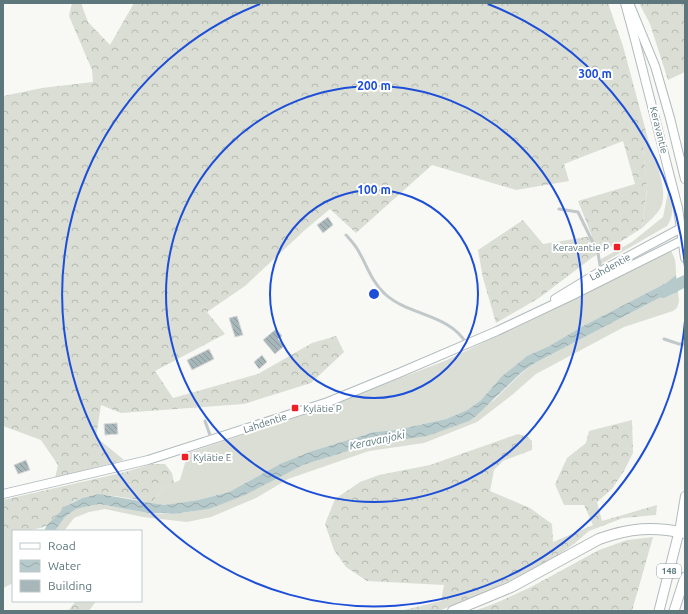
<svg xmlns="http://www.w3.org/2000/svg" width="688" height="614" viewBox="0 0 688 614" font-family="Ubuntu,sans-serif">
  <defs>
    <pattern id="forest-crowns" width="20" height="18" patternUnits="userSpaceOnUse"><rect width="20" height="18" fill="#daded4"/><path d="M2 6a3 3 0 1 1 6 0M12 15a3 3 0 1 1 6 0" fill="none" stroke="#b4b9b1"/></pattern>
    <pattern id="water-waves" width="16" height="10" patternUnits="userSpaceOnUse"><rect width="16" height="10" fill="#b7cacb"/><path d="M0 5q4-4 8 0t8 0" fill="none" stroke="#98a9aa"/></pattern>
    <pattern id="building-back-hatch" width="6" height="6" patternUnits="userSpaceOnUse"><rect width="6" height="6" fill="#a7b6b8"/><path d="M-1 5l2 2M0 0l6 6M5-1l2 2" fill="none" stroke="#8b999b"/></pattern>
  </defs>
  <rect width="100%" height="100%" fill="#f8f8f5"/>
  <g fill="#daded4">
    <path d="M648,139C654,156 669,191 661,207C657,215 648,222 642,228L647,191L643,148Z"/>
    <path d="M668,192C674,200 674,217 667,226L601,264V259L632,242L663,217Z"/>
    <path d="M669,249C676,256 676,265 676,275L666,283L583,326L549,346L527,356L502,376L481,400L467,410L446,419L396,430L374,432L312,451L282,463L229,492L198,500L164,505L152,503L164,487L180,480L188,453L316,411L447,360L573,299Z"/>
    <polygon points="675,292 678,292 679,301 677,308 673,311 624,327 536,374 512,395 477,422 424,443 369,451 288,479 256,498 211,517 187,522 143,517 105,509 89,512 74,518 64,531 55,531 65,517 76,509 99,504 148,513 173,514 209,509 303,465 358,448 380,443 396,441 493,401 523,372 535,363 663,296"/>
    <polygon points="13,534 13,583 3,588 3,537"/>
  </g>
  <g fill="url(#forest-crowns)">
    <polygon points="72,3 81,3 88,22 110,45 134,3 608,3 623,46 648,139 643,148 647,189 642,228 620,242 593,257 539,298 496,323 483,278 478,250 523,220 543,244 592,236 578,201 635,184 623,141 564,164 569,181 516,190 432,165 356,233 330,209 306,229 245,286 207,312 225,334 155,371 173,398 258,374 312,343 336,336 344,352 311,383 244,404 121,413 101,405 96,437 124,460 55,478 58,465 41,440 3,426 3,96 42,88 93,82 92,70 69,16"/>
    <polygon points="639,3 685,3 685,72 668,80 650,24"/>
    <polygon points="632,420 633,453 624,471 612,489 597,502 602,521 657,505 656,515 623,518 589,531 574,544 545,564 492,589 439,611 400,611 441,601 444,585 367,581 346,567 334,550 325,524 335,499 360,482 379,475 430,465 518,434 528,437 532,441 532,450 503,461 494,470 490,491 530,508 552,524 553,542 593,525 584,505 564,505 555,484 567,458 586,443 589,431"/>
    <path d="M152,464H165L172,473L174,483L164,487L152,503C132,499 102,491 82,498C64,504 62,513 49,524C41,530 22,531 13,531V534L3,537V500L125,472Z"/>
    <polygon points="653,537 632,611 474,611 496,603 531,587 599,550 627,540"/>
    <polygon points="76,601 96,601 89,611 68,611"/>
  </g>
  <polygon fill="url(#water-waves)" points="676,275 678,292 663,296 535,363 522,372 476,416 469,421 427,436 380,443 358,448 303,465 245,495 209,509 173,514 163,513 148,513 99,504 76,509 65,517 55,531 44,531 47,525 66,506 82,498 99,494 164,505 198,500 229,492 282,463 312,451 374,432 396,430 446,419 467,410 481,400 502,376 527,356 549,346 583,326 666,283"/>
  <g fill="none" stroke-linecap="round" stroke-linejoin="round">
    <polyline stroke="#b7cacb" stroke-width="12" points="663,292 685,281"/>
  </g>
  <g fill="url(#building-back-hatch)" stroke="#dad9d8">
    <polygon points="328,217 333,225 323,233 317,225"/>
    <polygon points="237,316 243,335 235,337 229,318"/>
    <polygon points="276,329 282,336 278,339 284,346 275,354 263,340"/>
    <polygon points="209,349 214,359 192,370 187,360"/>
    <polygon points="262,355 267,362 259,369 254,362"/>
    <polygon points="117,423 118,434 105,435 104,424"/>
    <polygon points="26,460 30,470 18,474 14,465"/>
  </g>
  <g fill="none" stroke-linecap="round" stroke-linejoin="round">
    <defs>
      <g id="secondary">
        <polyline points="625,3 634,36 678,208 685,258"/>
        <polyline points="629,3 655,66 670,118 685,179"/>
        <polyline points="555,299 601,271 685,226"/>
        <polyline points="3,494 148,460 328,402 399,373 497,331 569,297 685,239"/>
        <polyline points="679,532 685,496"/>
      </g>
      <g id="primary">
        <polyline points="659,611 679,532"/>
        <polyline points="674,611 685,577"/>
      </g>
      <path id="highway" d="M453,611L511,587L599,539C630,528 653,526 685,533"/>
    </defs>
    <use href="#secondary" stroke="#b1bbbd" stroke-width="10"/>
    <use href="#primary" stroke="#b2bbbd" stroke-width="11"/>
    <use href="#highway" stroke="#b4bbbd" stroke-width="12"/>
    <g stroke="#c1c8ca" stroke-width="3">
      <polyline points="559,209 578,212 598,253 601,271 604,279"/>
      <path d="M346,235C350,239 353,243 356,247C366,262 371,282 385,294C409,316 449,314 466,343"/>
      <polyline points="664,339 679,344 685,344"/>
      <polyline points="205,421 211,438"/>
    </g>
    <use href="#secondary" stroke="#fff" stroke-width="8"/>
    <use href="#primary" stroke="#fff" stroke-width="9"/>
    <use href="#highway" stroke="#fff" stroke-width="10"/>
  </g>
  <g fill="none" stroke="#1d4ed8" stroke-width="2">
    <circle cx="374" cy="294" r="104"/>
    <circle cx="374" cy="294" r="208"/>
    <path d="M685 321A312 312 0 1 1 260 4M488 4A312 312 0 0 1 685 267"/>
  </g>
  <g fill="#ef1f25" stroke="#fff" stroke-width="1.5">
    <rect x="613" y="243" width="8" height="8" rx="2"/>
    <rect x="291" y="404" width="8" height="8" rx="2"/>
    <rect x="181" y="453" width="8" height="8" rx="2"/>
  </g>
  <g text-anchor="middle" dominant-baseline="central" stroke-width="4" stroke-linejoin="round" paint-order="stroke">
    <rect fill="#fff" stroke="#8ea0a4" stroke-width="1" x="657" y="564" width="24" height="14" rx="3"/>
    <g font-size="9" font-weight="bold" fill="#5d777d">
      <text x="669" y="571">148</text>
    </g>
    <g font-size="10" fill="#5d777d" stroke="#fff">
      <text transform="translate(659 130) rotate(76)">Keravantie</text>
      <text transform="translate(610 267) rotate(-29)">Lahdentie</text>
      <text transform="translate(265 423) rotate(-18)">Lahdentie</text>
    </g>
    <g font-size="10" fill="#5d777d" stroke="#fff" text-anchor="start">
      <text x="609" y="247" text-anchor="end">Keravantie P</text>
      <text x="303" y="408">Kylätie P</text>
      <text x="193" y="457">Kylätie E</text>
    </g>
    <g font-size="11" font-style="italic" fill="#5c7c7d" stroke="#fff">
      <text transform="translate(377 440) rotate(-12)">Keravanjoki</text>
    </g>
  </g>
  <circle cx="374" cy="294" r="6" fill="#1d4ed8" stroke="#fff" stroke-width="2"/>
  <g font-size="12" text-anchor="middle" font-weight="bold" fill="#1d4ed8" stroke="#fff" stroke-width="4" stroke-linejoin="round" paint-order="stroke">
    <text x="595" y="78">300 m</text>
    <text x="374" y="90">200 m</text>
    <text x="374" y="194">100 m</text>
  </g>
  <rect width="688" height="614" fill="none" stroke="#5d777d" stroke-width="8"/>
  <rect x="12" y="530" width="130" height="72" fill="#ffffff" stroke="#bec9cb"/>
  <rect x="20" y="543" width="20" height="6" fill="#ffffff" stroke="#bec9cb"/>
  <text x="48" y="550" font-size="12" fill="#5d777d">Road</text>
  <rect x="20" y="560" width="20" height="12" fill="url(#water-waves)" stroke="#bec9cb"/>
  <text x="48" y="570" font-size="12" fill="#5d777d">Water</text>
  <rect x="20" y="580" width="20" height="12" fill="#a7b6b8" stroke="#bec9cb"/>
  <text x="48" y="590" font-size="12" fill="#5d777d">Building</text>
</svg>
